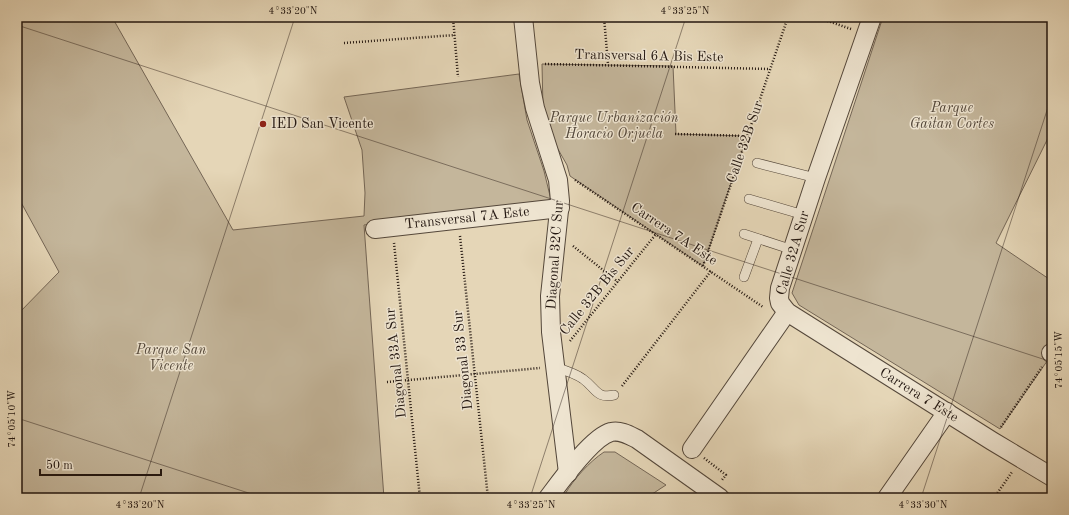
<svg xmlns="http://www.w3.org/2000/svg" width="1069" height="515" viewBox="0 0 1069 515" font-family="'Old Standard TT',serif">
  <rect width="100%" height="100%" fill="#e5d6b7"/>
  <filter id="stains"><feTurbulence type="fractalNoise" baseFrequency=".005" numOctaves="4"/><feColorMatrix values="0 0 0 0 .2 0 0 0 0 .09 0 0 0 0 .02 0 0 0 .5 -.17"/></filter>
  <radialGradient id="worn" r=".72"><stop offset=".6" stop-color="#630" stop-opacity="0"/><stop offset="1" stop-color="#630" stop-opacity=".3"/></radialGradient>
  <g fill="#c4b69b" stroke="#746656">
    <polygon points="17,17 112,17 233,230 364,216 365,193 362,150 344,97 519,74 527,120 544,171 551,200 364,225 384,498 17,498 17,472 20,469 17,467 17,315 59,272 17,195"/>
    <polygon points="883,17 1052,17 1052,130 996,243 1052,281 1052,354 1000,429 799,305 792,293"/>
    <polygon points="542,64 673,66 676,134 747,136 703,266 570,176 567,165 555,144 543,109"/>
    <path d="M604,452H615L666,485L646,498H565V494C574,479 589,462 604,452Z"/>
  </g>
  <g fill="none" stroke-linecap="round" stroke-linejoin="round">
    <defs>
      <g id="lane">
        <polyline points="757,163 816,178"/>
        <polyline points="749,199 804,215"/>
        <polyline points="744,234 793,250"/>
        <polyline points="744,277 758,239"/>
        <path d="M554,367C564,370 575,373 583,379C596,388 596,399 614,395"/>
      </g>
      <g id="street">
        <polyline points="523,17 530,83 535,108 558,180 560,201 550,296 551,332 568,473"/>
        <polyline points="872,17 816,178 780,288 779,298 780,303 787,312 992,441 1052,477"/>
        <polyline points="375,229 560,208"/>
        <polyline points="1051,353 1052,354"/>
        <polyline points="692,449 787,312"/>
        <path d="M548,498C560,482 592,437 611,432C621,430 629,435 637,439L720,498"/>
        <polyline points="887,498 947,412"/>
      </g>
    </defs>
    <use href="#lane" stroke="#54473a" stroke-width="10"/>
    <use href="#street" stroke="#54473a" stroke-width="20"/>
    <g stroke="#231711" stroke-width="2.5" stroke-dasharray="1 2" stroke-linecap="butt">
      <polyline points="453,17 458,77"/>
      <polyline points="604,17 608,64"/>
      <polyline points="816,17 851,29"/>
      <polyline points="344,43 455,35"/>
      <polyline points="545,64 770,69"/>
      <polyline points="675,134 747,136"/>
      <polyline points="575,180 763,307"/>
      <polyline points="460,236 488,498"/>
      <polyline points="394,243 420,498"/>
      <polyline points="573,246 618,282"/>
      <polyline points="703,266 788,17"/>
      <polyline points="570,341 656,234"/>
      <polyline points="387,382 540,368"/>
      <polyline points="622,386 711,271"/>
      <polyline points="1001,427 1042,367"/>
      <polyline points="704,458 726,475 722,480"/>
      <polyline points="994,498 1012,472"/>
    </g>
    <use href="#lane" stroke="#eee4d0" stroke-width="9"/>
    <use href="#street" stroke="#eee4d0" stroke-width="18"/>
  </g>
  <path fill="none" stroke="#231711" stroke-width="1" stroke-opacity="0.45" d="M17,25L1052,362M17,418L264,498M139,498L295,17M530,498L686,17M921,498L1052,95"/>
  <circle fill="#8f2418" stroke="#eee4d0" stroke-width="1.5" cx="263" cy="124" r="4"/>
  <g text-anchor="middle" dominant-baseline="central" stroke-width="3" stroke-linejoin="round" paint-order="stroke">
    <g font-size="14" fill="#231711" stroke="#eee4d0">
      <text transform="translate(649 56) rotate(1)">Transversal 6A Bis Este</text>
      <text transform="translate(745 142) rotate(-71)">Calle 32B Sur</text>
      <text transform="translate(467 218) rotate(-6)">Transversal 7A Este</text>
      <text transform="translate(674 234) rotate(34)">Carrera 7A Este</text>
      <text transform="translate(793 253) rotate(-74)">Calle 32A Sur</text>
      <text transform="translate(555 255) rotate(-86)">Diagonal 32C Sur</text>
      <text transform="translate(597 291) rotate(-51)">Calle 32B Bis Sur</text>
      <text transform="translate(463 360) rotate(-96)">Diagonal 33 Sur</text>
      <text transform="translate(396 363) rotate(-96)">Diagonal 33A Sur</text>
      <text transform="translate(919 395) rotate(32)">Carrera 7 Este</text>
    </g>
    <g font-size="14" font-style="italic" fill="#53473a" stroke="#eee4d0">
      <text x="952" y="108">Parque<tspan x="952" dy="16">Gaitan Cortes</tspan></text>
      <text x="614" y="118">Parque Urbanización<tspan x="614" dy="16">Horacio Orjuela</tspan></text>
      <text x="171" y="350">Parque San<tspan x="171" dy="16">Vicente</tspan></text>
    </g>
    <g font-size="14" fill="#231711" stroke="#eee4d0" text-anchor="start">
      <text x="271" y="124">IED San Vicente</text>
    </g>
  </g>
  <rect width="1069" height="515" fill="none" stroke="#e5d6b7" stroke-width="44"/>
  <path d="M40 469v6h121v-6" fill="none" stroke="#231711" stroke-width="2"/>
  <text x="46" y="469" font-size="12" fill="#231711" stroke="#eee4d0" stroke-width="3" paint-order="stroke">50 m</text>
  <rect x="22" y="22" width="1025" height="471" fill="none" stroke="#231711" stroke-width="1.5"/>
  <g font-size="10" text-anchor="middle" fill="#231711">
    <text x="293" y="14">4°33'20"N</text>
    <text x="685" y="14">4°33'25"N</text>
    <text transform="translate(1058 360) rotate(-90)" y="4">74°05'15"W</text>
    <text transform="translate(11 419) rotate(-90)" y="4">74°05'10"W</text>
    <text x="140" y="508">4°33'20"N</text>
    <text x="531" y="508">4°33'25"N</text>
    <text x="923" y="508">4°33'30"N</text>
  </g>
  <rect width="100%" height="100%" filter="url(#stains)"/>
  <rect width="100%" height="100%" fill="url(#worn)"/>
</svg>
